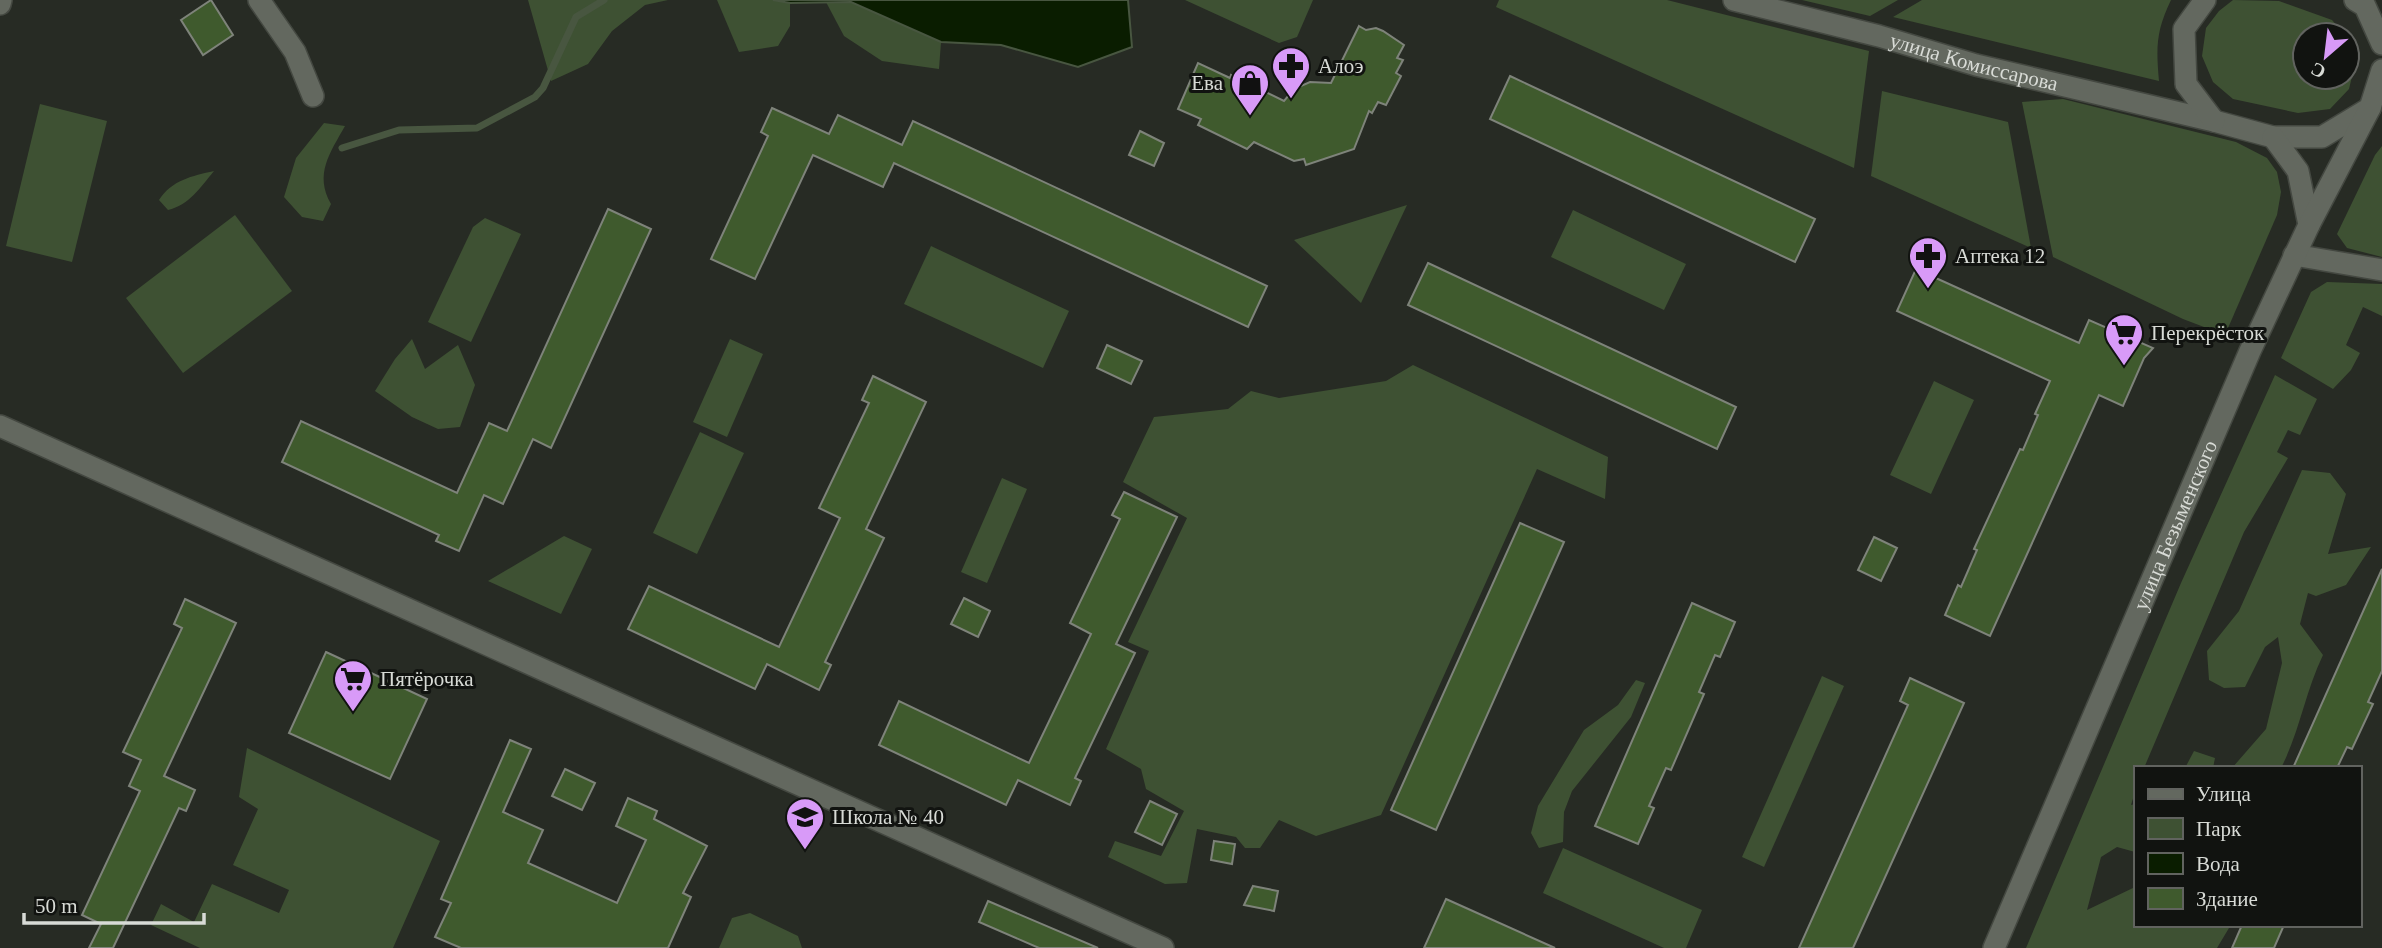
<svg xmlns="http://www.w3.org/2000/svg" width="2382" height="948" viewBox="0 0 2382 948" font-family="'Times New Roman',serif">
  <rect width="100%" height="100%" fill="#272b24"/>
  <g fill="#3e5133">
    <polygon points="528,0 668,0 645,5 612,31 588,64 551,81"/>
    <polygon points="717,0 773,0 790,3 790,26 778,46 739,52"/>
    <polygon points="1185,0 1313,0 1297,37 1279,43"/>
    <polygon points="1499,0 1667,0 1869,51 1854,168 1496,7"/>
    <polygon points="1802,0 1898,0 1870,16"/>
    <path d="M1922,0H2171C2156,31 2156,47 2159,81L1893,17Z"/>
    <polygon points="2233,0 2279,1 2332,20 2345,35 2305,35 2305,77 2347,77 2347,38 2356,60 2349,89 2330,109 2298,113 2233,99 2213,82 2202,56 2206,28 2219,11"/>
    <polygon points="826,2 851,2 941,42 939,69 882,61 844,36"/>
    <polygon points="1882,91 2008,122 2031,248 1871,176"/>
    <polygon points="2063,99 2236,142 2267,158 2277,172 2281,192 2277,215 2225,335 2183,319 2053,257 2022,102"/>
    <polygon points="40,104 107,121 72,262 6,246"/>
    <path d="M324,123L345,126C330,153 314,174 331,204L323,221L302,217L284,197L296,158Z"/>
    <polygon points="2382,146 2382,257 2347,248 2337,234 2375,155"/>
    <path d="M214,171C200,188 189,205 168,210L159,200C172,180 192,176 214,171Z"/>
    <polygon points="1407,205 1361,303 1294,240"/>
    <polygon points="1573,210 1686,264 1664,310 1551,257"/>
    <polygon points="235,215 292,291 183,373 126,298"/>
    <polygon points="485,218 521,234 471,342 428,322 473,227"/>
    <polygon points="931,246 1069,311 1043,368 904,304"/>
    <polygon points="2327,282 2382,284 2382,316 2363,307 2346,345 2360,353 2351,370 2333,389 2281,358 2311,292"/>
    <polygon points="412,339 425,369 458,345 475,385 460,427 438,429 412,417 375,391 395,359"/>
    <polygon points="730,339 763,354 727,437 693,422"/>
    <polygon points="1413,365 1608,457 1605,499 1537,469 1381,815 1316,836 1279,820 1260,848 1245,848 1236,837 1197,829 1187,883 1165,884 1108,857 1115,841 1161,856 1184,811 1146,789 1141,769 1106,749 1149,651 1128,642 1187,518 1123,482 1154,417 1228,409 1251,391 1279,398 1386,381"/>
    <polygon points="2275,375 2317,399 2300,435 2288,430 2277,452 2288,458 2244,532 2144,768 2135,768 2135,792 2131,805 2135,804 2135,852 2117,847 2101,857 2087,910 2133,888 2135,882 2135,925 2228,925 2229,928 2217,948 2026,948 2181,583"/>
    <polygon points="1934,381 1974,400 1931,494 1890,475"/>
    <polygon points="700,432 744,453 697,554 653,533"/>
    <path d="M2302,470L2330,473L2346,494L2328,554L2371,547L2346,585L2316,596L2308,593L2300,624L2323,655C2305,692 2300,731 2281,768H2232L2266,729L2282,663L2278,637L2265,647L2245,687L2224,688L2209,680L2207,651L2239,611Z"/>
    <polygon points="1002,478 1027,489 987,583 961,572"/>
    <polygon points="564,536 592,549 561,614 488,581"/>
    <polygon points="1822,676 1844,686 1764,867 1742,857"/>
    <polygon points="1636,680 1645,683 1631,717 1572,791 1564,812 1563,842 1539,848 1531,833 1538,806 1584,730 1618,705"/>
    <polygon points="247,748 440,841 393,948 200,948 151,925 161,904 194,922 212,884 279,913 289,890 233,865 258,809 239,797"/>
    <polygon points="2194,751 2215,758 2213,768 2185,768"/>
    <polygon points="1563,848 1702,910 1686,948 1664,948 1543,893"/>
    <polygon points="750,913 798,936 802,948 719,948 732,918"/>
  </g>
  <polygon fill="#0a1d00" stroke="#485640" stroke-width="2" points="773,0 1128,0 1132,47 1078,67 1001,45 941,42 851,2 790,3"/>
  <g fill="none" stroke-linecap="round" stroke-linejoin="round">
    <polyline stroke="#485640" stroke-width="7" points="342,148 399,130 477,128 535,97 543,88 576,17 604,0"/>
  </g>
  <g fill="#3f5a2d" stroke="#7e837a" stroke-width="2">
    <polygon points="211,0 233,35 203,55 181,20"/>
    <polygon points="1359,26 1366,30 1376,28 1383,31 1404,45 1397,58 1403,60 1396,73 1401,76 1386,105 1378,102 1372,113 1369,111 1354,149 1306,165 1304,159 1294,161 1254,142 1247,149 1198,125 1201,119 1178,109 1198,63 1230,78 1231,75 1284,101 1294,89 1310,82 1331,83"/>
    <polygon points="1510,76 1815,219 1795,262 1490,119"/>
    <polygon points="772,108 829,134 838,115 902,145 913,121 1267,286 1248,327 894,163 883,187 813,155 755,279 711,259 768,136 761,132"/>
    <polygon points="1140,131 1164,143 1154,166 1129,155"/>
    <polygon points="608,209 651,229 551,448 533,439 503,504 484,495 459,551 436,541 439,535 282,462 301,421 457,493 489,423 507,431"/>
    <polygon points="1428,263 1736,407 1717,449 1408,305"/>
    <polygon points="1916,269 2079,343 2089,320 2153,348 2144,358 2123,406 2099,395 1990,636 1945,615 1958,585 1961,587 1977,550 1974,549 2020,449 2023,450 2038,415 2035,414 2050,381 1897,311"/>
    <polygon points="1107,345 1142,361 1131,384 1097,368"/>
    <polygon points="873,376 926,402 866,529 884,538 825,662 831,665 819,690 767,664 755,689 628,629 649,586 779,647 840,518 819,508 869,403 862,400"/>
    <polygon points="1124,492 1177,517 1116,644 1135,653 1075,778 1081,781 1070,805 1018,780 1006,805 879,745 899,701 1029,763 1091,634 1070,623 1120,519 1112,515"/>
    <polygon points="1520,523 1564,542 1436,830 1391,810"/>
    <polygon points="1874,537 1897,548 1881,581 1858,570"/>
    <polygon points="2382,569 2382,671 2368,702 2373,704 2352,749 2347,747 2337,768 2293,768"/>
    <polygon points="964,598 990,611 978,637 951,624"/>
    <polygon points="185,599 236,623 164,776 195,790 186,811 179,808 113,948 89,948 101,924 82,915 140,791 129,786 141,760 123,752 182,628 174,624"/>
    <polygon points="1692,603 1735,622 1720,657 1715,655 1699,692 1704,694 1671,770 1666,768 1649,806 1654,808 1638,844 1595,826"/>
    <polygon points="326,652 427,699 390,779 289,733"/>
    <polygon points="1910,678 1964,703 1853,948 1799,948 1908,705 1900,701"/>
    <polygon points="510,740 531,749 503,812 543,830 528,863 617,903 646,840 616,826 628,798 657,811 654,819 707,846 683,893 691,897 668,948 461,948 435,937 451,903 441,899"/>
    <polygon points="565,769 595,783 582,810 552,796"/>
    <polygon points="1150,801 1177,814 1162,845 1135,832"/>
    <polygon points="1214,841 1235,844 1232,864 1211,860"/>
    <polygon points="1253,886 1278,891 1274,911 1244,905"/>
    <polygon points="1446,899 1555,948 1424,948"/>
    <polygon points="988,901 1098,948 1039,948 979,922"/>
    <polygon points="2242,925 2284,925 2274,948 2232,948"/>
  </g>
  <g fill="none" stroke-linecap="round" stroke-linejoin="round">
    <defs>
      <g id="minor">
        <polyline points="259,0 295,52 313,96"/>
        <polyline points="0,4 1,0"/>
        <polyline points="2294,255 2382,270"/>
        <polyline points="0,426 1163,948"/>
      </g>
      <g id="secondary">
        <path id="s1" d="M1734,0L1879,36L1976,65L2214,121L2273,137H2322L2370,108"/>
        <polyline points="2205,0 2184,29 2186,84 2214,121"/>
        <polyline points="2355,0 2365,6 2382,44"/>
        <polyline points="2273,137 2298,171 2309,225"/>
        <path id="s2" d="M1994,948L2250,351L2309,225L2370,108L2382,70"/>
      </g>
    </defs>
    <use href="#minor" stroke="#444841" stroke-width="24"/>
    <use href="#secondary" stroke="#444841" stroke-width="24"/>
    <use href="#minor" stroke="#63685f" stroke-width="21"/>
    <use href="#secondary" stroke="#63685f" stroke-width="21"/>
  </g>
  <defs>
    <symbol id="pharmacy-pin" viewBox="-11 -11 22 30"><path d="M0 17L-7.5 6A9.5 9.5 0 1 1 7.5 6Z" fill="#d89af8" stroke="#111310"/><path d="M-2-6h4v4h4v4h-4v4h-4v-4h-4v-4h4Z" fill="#111"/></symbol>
    <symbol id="shop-pin" viewBox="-11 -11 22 30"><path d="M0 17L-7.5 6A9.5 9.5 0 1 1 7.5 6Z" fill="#d89af8" stroke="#111310"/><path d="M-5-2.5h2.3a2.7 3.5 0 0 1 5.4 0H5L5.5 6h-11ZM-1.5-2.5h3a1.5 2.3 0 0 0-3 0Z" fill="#111"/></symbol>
    <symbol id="supermarket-pin" viewBox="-11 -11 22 30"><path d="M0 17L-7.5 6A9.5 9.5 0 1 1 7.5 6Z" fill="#d89af8" stroke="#111310"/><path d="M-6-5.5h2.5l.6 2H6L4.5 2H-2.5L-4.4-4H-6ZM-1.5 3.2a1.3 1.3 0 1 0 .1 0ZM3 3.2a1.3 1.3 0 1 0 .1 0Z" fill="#111"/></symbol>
    <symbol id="school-pin" viewBox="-11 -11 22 30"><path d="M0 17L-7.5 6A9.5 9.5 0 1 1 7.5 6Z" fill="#d89af8" stroke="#111310"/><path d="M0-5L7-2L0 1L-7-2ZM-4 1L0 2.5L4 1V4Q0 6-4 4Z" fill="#111"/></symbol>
  </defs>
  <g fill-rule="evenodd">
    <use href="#pharmacy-pin" x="1269" y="44" width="44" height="60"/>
    <use href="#shop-pin" x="1228" y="61" width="44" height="60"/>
    <use href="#pharmacy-pin" x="1906" y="234" width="44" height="60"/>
    <use href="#supermarket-pin" x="2102" y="311" width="44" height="60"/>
    <use href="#supermarket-pin" x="331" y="657" width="44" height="60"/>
    <use href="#school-pin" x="783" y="795" width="44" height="60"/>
  </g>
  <g text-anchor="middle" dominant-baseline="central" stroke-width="6" stroke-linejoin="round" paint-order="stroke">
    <g font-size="21" fill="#d8dbd6" stroke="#111310">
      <text stroke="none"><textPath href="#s1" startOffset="248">улица Комиссарова</textPath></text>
      <text stroke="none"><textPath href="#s2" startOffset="460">улица Безыменского</textPath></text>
    </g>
    <g font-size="21" fill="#d8dbd6" stroke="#111310" text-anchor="start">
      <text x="1318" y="66">Алоэ</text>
      <text x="1223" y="83" text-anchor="end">Ева</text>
      <text x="1955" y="256">Аптека 12</text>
      <text x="2151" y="333">Перекрёсток</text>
      <text x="380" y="679">Пятёрочка</text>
      <text x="832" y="817">Школа № 40</text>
    </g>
  </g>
  <rect x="2134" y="766" width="228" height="161" fill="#111310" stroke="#61635f" stroke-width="2"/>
  <rect x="2148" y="789" width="35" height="10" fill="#63685f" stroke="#61635f" stroke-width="2"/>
  <text x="2196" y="801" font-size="21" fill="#d8dbd6">Улица</text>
  <rect x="2148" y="818" width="35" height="21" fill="#3e5133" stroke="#61635f" stroke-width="2"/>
  <text x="2196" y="836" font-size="21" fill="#d8dbd6">Парк</text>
  <rect x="2148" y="853" width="35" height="21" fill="#0a1d00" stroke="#61635f" stroke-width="2"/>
  <text x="2196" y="871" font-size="21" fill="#d8dbd6">Вода</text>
  <rect x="2148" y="888" width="35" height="21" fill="#3f5a2d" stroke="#61635f" stroke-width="2"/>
  <text x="2196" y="906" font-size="21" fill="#d8dbd6">Здание</text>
  <g transform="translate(2326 56) rotate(208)"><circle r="33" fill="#111310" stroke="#61635f" stroke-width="2"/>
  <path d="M0-5L12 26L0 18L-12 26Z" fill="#d89af8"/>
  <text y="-10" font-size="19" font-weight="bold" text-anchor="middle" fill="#d8dbd6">С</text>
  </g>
  <path d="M24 913v10h180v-10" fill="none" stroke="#d8dbd6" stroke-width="3.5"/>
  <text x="35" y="913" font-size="21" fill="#d8dbd6" stroke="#111310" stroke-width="5" paint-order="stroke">50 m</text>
</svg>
